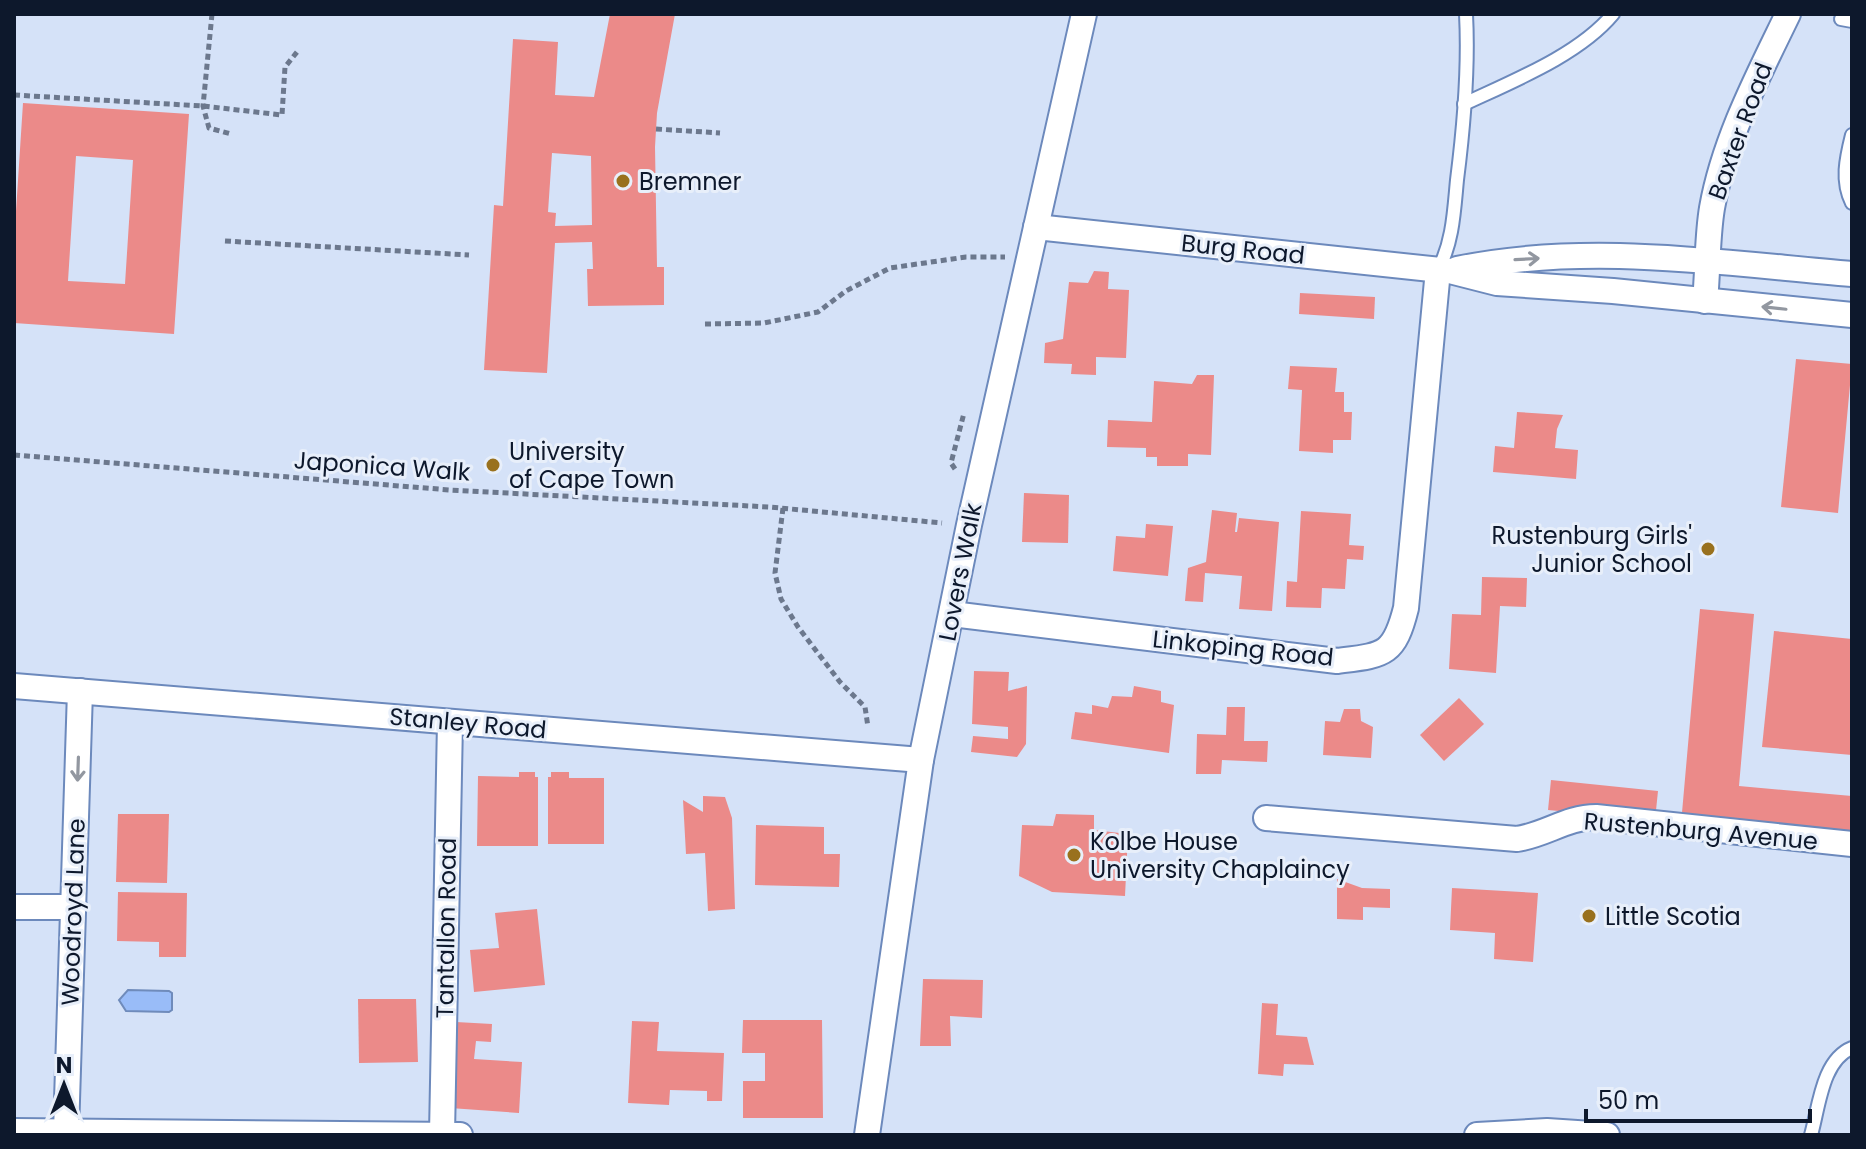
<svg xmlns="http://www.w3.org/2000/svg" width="1866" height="1149" viewBox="0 0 1866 1149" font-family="Poppins,sans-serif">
  <rect width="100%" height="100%" fill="#d5e2f8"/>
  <polygon fill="#99bcf8" stroke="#6f8bbb" stroke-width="2" points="128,990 169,991 172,993 172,1010 169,1012 126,1011 119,1000"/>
  <g fill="#eb8a89" fill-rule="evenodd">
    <path d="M610,14H675L657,113L655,147L657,267H664V305L588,306L587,269H593L592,242L555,243L547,373L484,370L494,205L503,206L513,39L558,42L555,95L594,97ZM552,153L591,156L592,225L555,226L556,213L548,212Z"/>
    <path d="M23,103L189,114L174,334L14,323V242ZM76,156L133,160L125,284L68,281Z"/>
    <polygon points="1094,271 1109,272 1108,289 1129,290 1126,358 1096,357 1096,375 1071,374 1072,364 1044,363 1045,343 1063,339 1069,282 1088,283"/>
    <polygon points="1300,293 1375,297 1374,319 1299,314"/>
    <polygon points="1796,359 1852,364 1838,513 1781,507"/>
    <polygon points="1290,366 1337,368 1335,392 1344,392 1344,412 1352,412 1351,440 1333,440 1333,453 1299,451 1302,390 1288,389"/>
    <polygon points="1197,375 1214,375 1211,455 1188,454 1188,466 1157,466 1157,457 1146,457 1146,448 1107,447 1108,420 1152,422 1154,381 1192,384"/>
    <polygon points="1517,412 1563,415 1557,429 1555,448 1578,450 1576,479 1493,472 1495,446 1514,448"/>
    <polygon points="1024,493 1069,495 1068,543 1022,542"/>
    <polygon points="1212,510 1237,513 1235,532 1237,532 1239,518 1279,522 1272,611 1239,609 1242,576 1205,573 1203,602 1185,601 1188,568 1206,562"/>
    <polygon points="1301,511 1351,514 1349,545 1364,546 1363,560 1347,559 1345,589 1322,588 1321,608 1286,607 1287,581 1297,582"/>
    <polygon points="1146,524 1173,526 1168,576 1113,571 1116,536 1145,538"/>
    <polygon points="1482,577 1527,578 1526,607 1500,606 1496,673 1449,669 1452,614 1481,615"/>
    <polygon points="1700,609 1754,614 1739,786 1852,796 1852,839 1681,824"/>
    <polygon points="1774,631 1852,639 1852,755 1762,747"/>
    <polygon points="974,671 1009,672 1008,691 1027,686 1026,744 1017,757 971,752 973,736 1008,739 1008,727 972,724"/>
    <polygon points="1134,686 1161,691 1161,702 1174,705 1169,753 1071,739 1075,712 1092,714 1092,705 1108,708 1112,696 1132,697"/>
    <polygon points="1459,698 1484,724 1444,761 1420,735"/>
    <polygon points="1227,707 1245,707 1244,741 1268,741 1267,762 1222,760 1221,774 1196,774 1197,734 1226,735"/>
    <polygon points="1344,709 1360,709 1361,721 1373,727 1371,758 1323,755 1325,721 1340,722"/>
    <polygon points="519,772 535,772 535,777 538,777 538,846 477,846 478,776 519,777"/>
    <polygon points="551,772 569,772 569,778 604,778 604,844 548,844 548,777 551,777"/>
    <polygon points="1551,780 1658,791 1655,820 1548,810"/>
    <polygon points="703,796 725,797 732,818 735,909 708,911 705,853 686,854 683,800 703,812"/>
    <polygon points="118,814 169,814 167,883 116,882"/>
    <polygon points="1056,814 1094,815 1094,830 1128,834 1125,896 1052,892 1019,876 1022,825 1053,826"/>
    <polygon points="756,825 824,827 824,854 840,854 839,887 755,885"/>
    <polygon points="1337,879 1362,888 1390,889 1390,908 1363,907 1363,920 1337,919"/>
    <polygon points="1452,888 1538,893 1533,962 1494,959 1495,933 1450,930"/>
    <polygon points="118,892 187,893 186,957 159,957 159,942 117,941"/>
    <polygon points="537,909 545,985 474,992 470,950 499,948 495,913"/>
    <polygon points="923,979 983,980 982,1018 950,1016 951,1046 920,1046"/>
    <polygon points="358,999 416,999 418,1062 359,1063"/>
    <polygon points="1262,1003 1278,1004 1276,1035 1307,1037 1314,1065 1284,1064 1283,1076 1258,1074"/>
    <polygon points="743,1020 822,1020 823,1118 743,1118 743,1081 765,1081 765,1053 742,1053"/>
    <polygon points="632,1021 659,1022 657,1051 724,1053 722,1101 707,1101 707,1091 670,1090 669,1105 628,1103"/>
    <polygon points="456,1022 492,1024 491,1042 476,1041 474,1059 522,1062 519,1113 450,1108"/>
  </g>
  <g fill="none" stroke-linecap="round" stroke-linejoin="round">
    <defs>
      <g id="lane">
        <polyline points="1841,19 1852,21"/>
        <path d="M1464,104C1513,81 1579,55 1613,14"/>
        <path d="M1852,135C1846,159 1841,181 1852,203"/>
        <path d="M1438,270C1453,242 1454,211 1457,180C1464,125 1469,70 1466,14"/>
        <path d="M1811,1135C1819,1107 1822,1060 1852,1048"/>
      </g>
      <g id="street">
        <polyline points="1036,227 1450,271 1497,283 1613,291 1852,315"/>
        <path d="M1457,269C1587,242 1720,263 1852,274"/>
        <path d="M1705,301C1708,270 1707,238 1712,208C1724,140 1758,76 1788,14"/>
        <path d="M952,614L1337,661C1384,655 1394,656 1406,608L1438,270"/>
        <polyline points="14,686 921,760"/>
        <path d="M1266,818L1517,839C1545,835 1567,817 1596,817L1852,844"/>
        <polyline points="15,907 74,907"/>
        <polyline points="14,1131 460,1135"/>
        <polyline points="66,1132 80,691"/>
        <polyline points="442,1134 450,722"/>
        <polyline points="867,1135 921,760 969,525 1084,14"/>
        <polyline points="1477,1135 1547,1131 1607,1135"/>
      </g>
    </defs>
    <use href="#lane" stroke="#6c89bc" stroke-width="16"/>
    <use href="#street" stroke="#6c89bc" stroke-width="28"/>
    <g stroke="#6c788d" stroke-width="5" stroke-dasharray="6 4" stroke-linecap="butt">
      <polyline points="212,14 203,106 209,128 231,134"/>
      <polyline points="14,95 203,106 282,115 285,67 297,52"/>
      <polyline points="656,129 720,133"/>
      <polyline points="225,241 469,255"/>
      <polyline points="705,324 764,323 818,312 846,291 890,268 966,257 1005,257"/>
      <polyline points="14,455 450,490 769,507 942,523"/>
      <polyline points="955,469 951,463 964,413"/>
      <polyline points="783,508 775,573 781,599 798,627 840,682 865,707 868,727"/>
    </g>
    <use href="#lane" stroke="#fff" stroke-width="12"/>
    <use href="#street" stroke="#fff" stroke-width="24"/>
  </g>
  <defs><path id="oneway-shaft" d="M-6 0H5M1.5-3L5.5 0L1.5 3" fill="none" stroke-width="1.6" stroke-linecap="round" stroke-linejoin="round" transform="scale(2)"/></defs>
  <g stroke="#9297a0">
    <use href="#oneway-shaft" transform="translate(1527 259) rotate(-3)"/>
    <use href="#oneway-shaft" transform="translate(1774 308) rotate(-174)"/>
    <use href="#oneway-shaft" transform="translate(78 769) rotate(92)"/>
  </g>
  <g fill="#99711e" stroke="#e8effa" stroke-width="3">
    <circle cx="623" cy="181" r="8"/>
    <circle cx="493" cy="465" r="8"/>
    <circle cx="1708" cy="549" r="8"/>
    <circle cx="1074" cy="855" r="8"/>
    <circle cx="1589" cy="916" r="8"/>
  </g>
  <g text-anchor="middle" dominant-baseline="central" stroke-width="6" stroke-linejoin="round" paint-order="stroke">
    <g font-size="24" fill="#0d182c" stroke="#e8effa">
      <text transform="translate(1740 131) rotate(-70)">Baxter Road</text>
      <text transform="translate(1243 249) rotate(6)">Burg Road</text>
      <text transform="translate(382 466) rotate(4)">Japonica Walk</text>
      <text transform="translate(960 572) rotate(-79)">Lovers Walk</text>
      <text transform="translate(1243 648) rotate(6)">Linkoping Road</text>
      <text transform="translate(468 723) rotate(5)">Stanley Road</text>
      <text transform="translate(1701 831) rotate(5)">Rustenburg Avenue</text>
      <text transform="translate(73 912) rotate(-88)">Woodroyd Lane</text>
      <text transform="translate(446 928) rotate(-89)">Tantallon Road</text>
    </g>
    <g font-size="24" fill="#0d182c" stroke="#e8effa" text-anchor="start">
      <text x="639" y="181">Bremner</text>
      <text x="509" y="451">University<tspan x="509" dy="28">of Cape Town</tspan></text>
      <text x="1692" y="535" text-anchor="end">Rustenburg Girls'<tspan x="1692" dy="28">Junior School</tspan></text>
      <text x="1090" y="841">Kolbe House<tspan x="1090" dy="28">University Chaplaincy</tspan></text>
      <text x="1605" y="916">Little Scotia</text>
    </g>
  </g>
  <rect width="1866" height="1149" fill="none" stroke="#0d182c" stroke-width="32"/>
  <g transform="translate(64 1085)" stroke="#e8effa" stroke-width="6" paint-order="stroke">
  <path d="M0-6L14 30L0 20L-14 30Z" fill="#0d182c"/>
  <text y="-12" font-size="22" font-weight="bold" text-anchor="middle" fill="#0d182c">N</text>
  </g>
  <path d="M1586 1109v12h224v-12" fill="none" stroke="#0d182c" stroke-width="4"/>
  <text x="1598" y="1109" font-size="24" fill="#0d182c" stroke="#e8effa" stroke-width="6" paint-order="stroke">50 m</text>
</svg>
